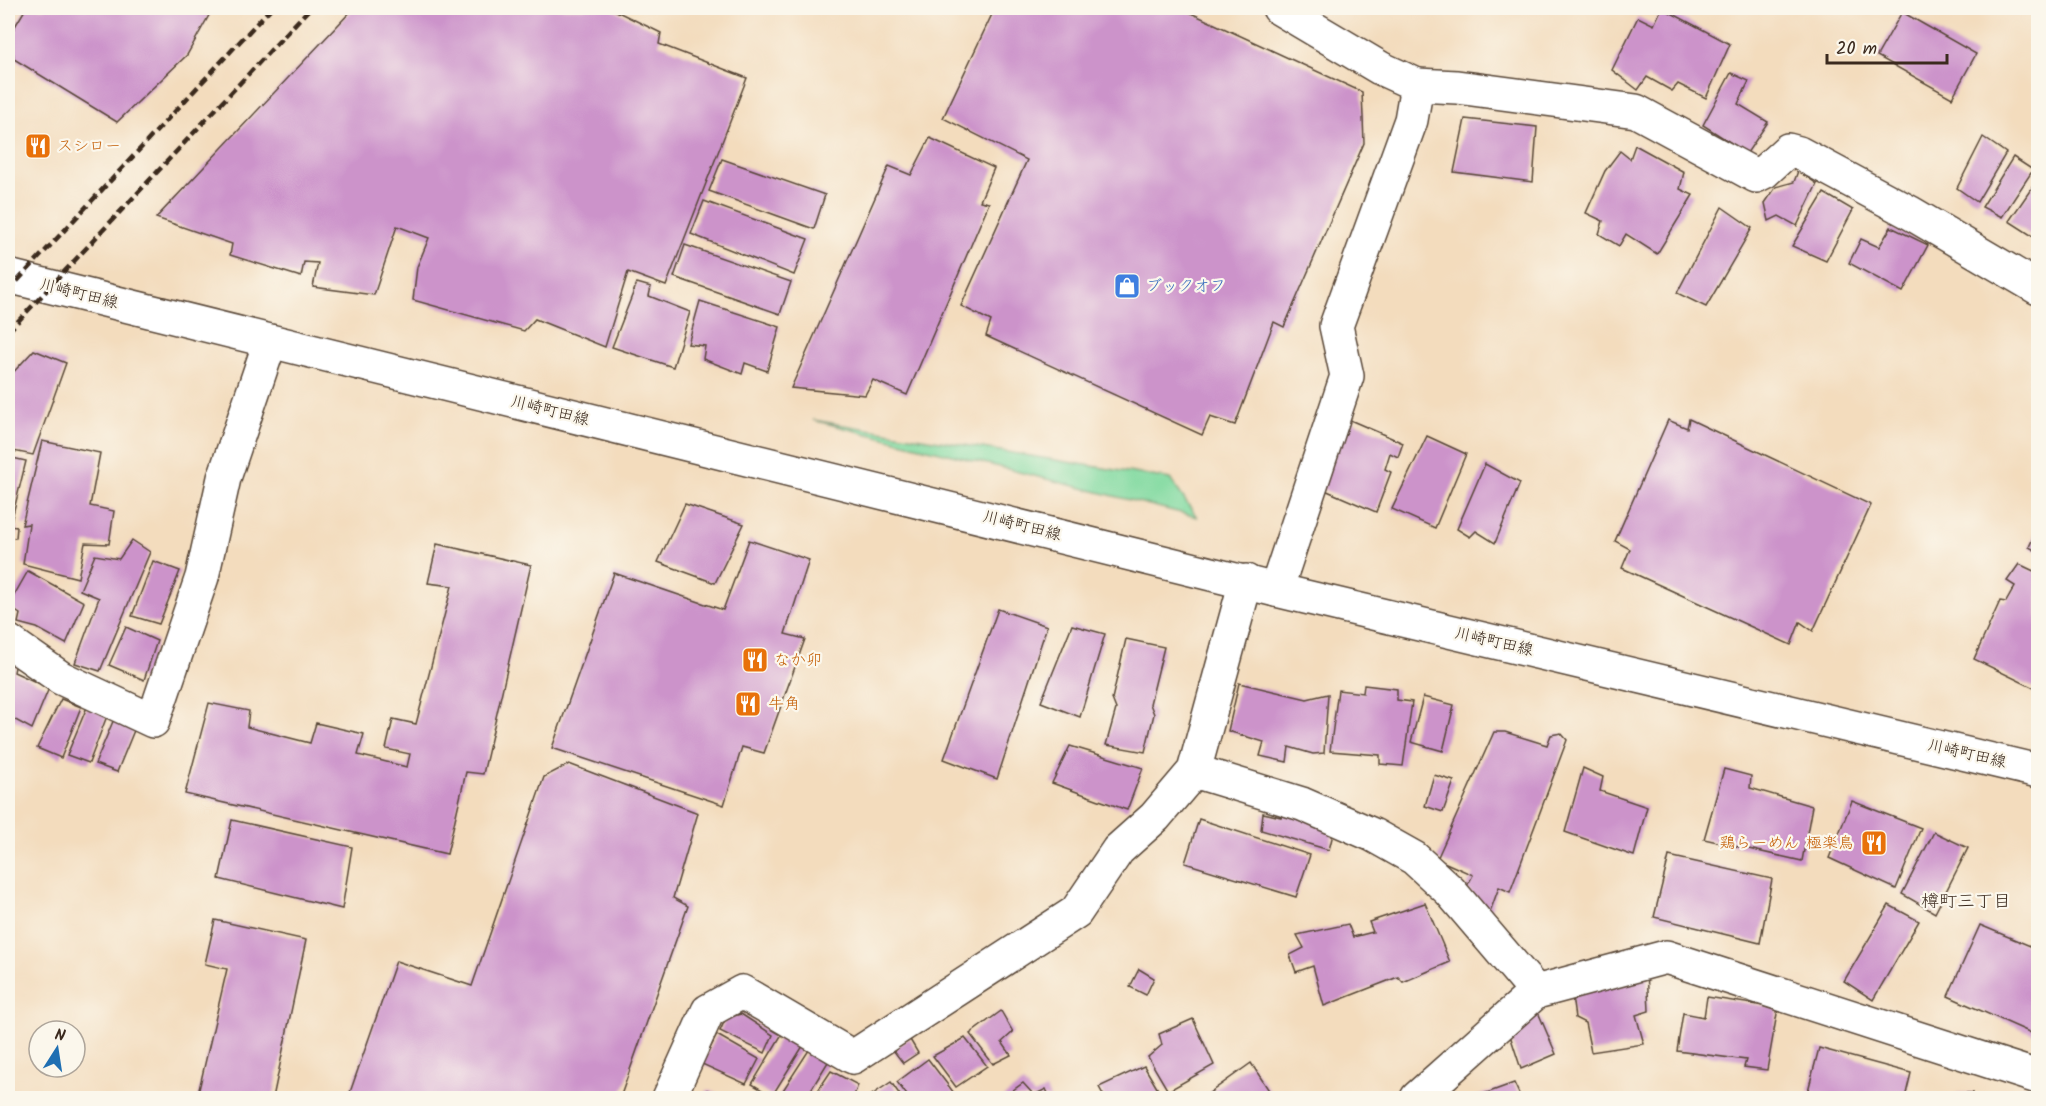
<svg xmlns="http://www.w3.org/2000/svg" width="2046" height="1106" viewBox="0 0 2046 1106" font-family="Kalam,'Klee One',sans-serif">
  <rect width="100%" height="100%" fill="#fbf7ec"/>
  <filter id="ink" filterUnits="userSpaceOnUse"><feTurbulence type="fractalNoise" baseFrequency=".0167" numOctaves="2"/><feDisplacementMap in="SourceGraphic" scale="12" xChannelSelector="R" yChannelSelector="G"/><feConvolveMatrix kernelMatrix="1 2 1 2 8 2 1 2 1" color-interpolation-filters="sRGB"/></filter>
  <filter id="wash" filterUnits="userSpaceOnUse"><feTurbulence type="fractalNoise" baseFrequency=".008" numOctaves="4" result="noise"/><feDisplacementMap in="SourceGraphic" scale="24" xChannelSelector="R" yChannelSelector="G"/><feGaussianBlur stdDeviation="1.35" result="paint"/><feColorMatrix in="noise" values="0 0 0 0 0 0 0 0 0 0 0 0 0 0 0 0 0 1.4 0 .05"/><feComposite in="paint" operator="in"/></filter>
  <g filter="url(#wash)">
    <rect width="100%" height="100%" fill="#f3dcbd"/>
    <polygon fill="#7fd99f" stroke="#5d825e" stroke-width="1.5" points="813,420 1170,479 1197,517"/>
    <g id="blocks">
      <g fill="#cc93ca">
        <polygon points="26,8 213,8 187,55 117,122 14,59 11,33"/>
        <polygon points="354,8 610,8 661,33 659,44 747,78 666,286 628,272 605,347 535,319 524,331 413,300 417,267 429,238 397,226 374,295 313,287 318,263 304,262 301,277 230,255 232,244 156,218"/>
        <polygon points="995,8 1180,8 1362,92 1364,143 1284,327 1274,322 1235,425 1210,417 1202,435 986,336 991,321 961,306 1027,160 943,118"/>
        <polygon points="1662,8 1730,44 1706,98 1678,84 1672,91 1647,77 1638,90 1612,70 1638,17 1654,25"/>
        <polygon points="1902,12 1976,54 1952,98 1877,56"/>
        <polygon points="1731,73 1749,81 1738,104 1768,122 1747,153 1703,125"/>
        <polygon points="1465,119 1537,127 1533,182 1454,172"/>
        <polygon points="1983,137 2006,153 1977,202 1957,188"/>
        <polygon points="930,138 994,168 980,201 989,203 907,395 873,380 865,395 791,388 889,166 911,175"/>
        <polygon points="1635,145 1684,172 1680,189 1693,195 1657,254 1626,234 1619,246 1599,234 1603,221 1586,213 1605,171 1620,151 1630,159"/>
        <polygon points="2013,157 2033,170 2002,217 1982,207"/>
        <polygon points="722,159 825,195 814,229 709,191"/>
        <polygon points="1798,171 1817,184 1797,226 1779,216 1769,221 1765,203 1776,187 1794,182"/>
        <polygon points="2038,179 2038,237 2037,239 2009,221"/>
        <polygon points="1824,193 1853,210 1826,261 1792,246"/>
        <polygon points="704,201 808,239 794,275 691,234"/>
        <polygon points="1722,207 1752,228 1706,307 1677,293"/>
        <polygon points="1891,227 1928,245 1903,292 1849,263 1861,239 1879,247"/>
        <polygon points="685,245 791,282 780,314 674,277"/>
        <polygon points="637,283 651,287 649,296 690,312 673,367 612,347"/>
        <polygon points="700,301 780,327 767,371 745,363 742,374 703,359 705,346 688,344"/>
        <polygon points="34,350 66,363 33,455 8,450 8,378"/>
        <polygon points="1689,419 1871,505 1813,631 1800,622 1791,645 1622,568 1630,549 1615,541 1668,420 1687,428"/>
        <polygon points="1350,420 1403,443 1398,457 1390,453 1385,469 1391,472 1376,512 1318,487"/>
        <polygon points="1427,436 1466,454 1435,528 1392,509"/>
        <polygon points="42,441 100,453 90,506 114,511 109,544 85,543 78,578 23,564 29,524 22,525"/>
        <polygon points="8,457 26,461 10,526 17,527 16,538 8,537"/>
        <polygon points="1485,464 1520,483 1495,543 1476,531 1470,537 1457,529"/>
        <polygon points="685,504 744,524 715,583 658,562"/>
        <polygon points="2038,527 2038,552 2029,547"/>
        <polygon points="132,540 150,552 100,671 75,663 99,598 80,590 95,555 119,559"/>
        <polygon points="749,540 809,560 785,634 805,639 764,753 742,747 724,805 552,748 614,573 723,610"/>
        <polygon points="437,544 531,565 483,774 466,772 447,854 185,794 209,703 249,711 247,727 310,743 316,723 364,734 358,755 407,767 410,754 386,749 393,719 416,724 452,586 428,583"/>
        <polygon points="153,561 180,571 159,624 132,616"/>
        <polygon points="2019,564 2038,573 2038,690 1974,659 2000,601 2006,602 2015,586 2007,581"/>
        <polygon points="28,571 84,602 66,644 37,628 18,623 20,614 8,606"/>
        <polygon points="998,609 1047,626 997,779 944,759"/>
        <polygon points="1072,625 1105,634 1080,717 1041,702"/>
        <polygon points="126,627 157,641 144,680 109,665"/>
        <polygon points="1126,639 1164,647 1150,704 1154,714 1145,752 1106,745 1116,709 1112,699"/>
        <polygon points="8,659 16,662 14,672 49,688 32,729 8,716"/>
        <polygon points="1239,683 1307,699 1328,694 1324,753 1313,754 1289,747 1287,762 1260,756 1264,742 1228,731"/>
        <polygon points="1364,685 1397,689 1397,700 1412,702 1403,766 1380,764 1380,755 1330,751 1338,690 1363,693"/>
        <polygon points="1423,697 1454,705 1443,751 1411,742"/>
        <polygon points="61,699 81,707 61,758 37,748"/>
        <polygon points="87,707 107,716 89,763 67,755"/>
        <polygon points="114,719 135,728 117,772 95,764"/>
        <polygon points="1494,732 1505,732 1547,745 1551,735 1561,733 1567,740 1510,892 1499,887 1490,912 1466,888 1473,875 1437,859"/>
        <polygon points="1070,746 1143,768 1127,810 1052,783"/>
        <polygon points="569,764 698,813 673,898 688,906 620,1098 348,1098 396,961 472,986 544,777"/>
        <polygon points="1583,768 1603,777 1600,791 1647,807 1634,856 1565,832"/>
        <polygon points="1724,769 1751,776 1750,788 1812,806 1802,861 1704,839"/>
        <polygon points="1434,775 1454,781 1443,812 1425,806"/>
        <polygon points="1852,801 1921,828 1896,889 1829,858"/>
        <polygon points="1283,809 1335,826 1329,850 1261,830 1263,813 1281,817"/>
        <polygon points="1199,819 1310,855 1296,897 1185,863"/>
        <polygon points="232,820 352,847 342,909 219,879"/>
        <polygon points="1934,832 1968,848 1935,913 1902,894"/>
        <polygon points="1669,856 1772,879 1760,943 1654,917"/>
        <polygon points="1425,903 1450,962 1403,982 1398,977 1324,1006 1313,966 1296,972 1290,955 1304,948 1297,935 1348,924 1353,937 1373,932 1369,922"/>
        <polygon points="1889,905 1919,921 1873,1000 1844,981"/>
        <polygon points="215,920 306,940 273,1098 197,1098 227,969 205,964"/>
        <polygon points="1980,925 2035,948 2038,940 2038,1036 1948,996"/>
        <polygon points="1139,969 1154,978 1146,995 1130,987"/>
        <polygon points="1647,970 1649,1011 1636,1015 1644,1044 1591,1052 1585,1023 1575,1018 1571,989"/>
        <polygon points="1707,997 1778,1008 1767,1070 1744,1067 1746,1060 1677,1051 1683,1013 1704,1017"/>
        <polygon points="1535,1005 1556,1054 1521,1069 1507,1026"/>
        <polygon points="1001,1011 1013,1032 1002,1042 1011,1055 993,1064 970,1034"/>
        <polygon points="741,1014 773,1035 765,1053 720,1031 726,1018"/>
        <polygon points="1193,1019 1214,1065 1168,1091 1148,1057 1162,1045 1159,1034"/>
        <polygon points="782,1034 803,1046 772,1096 752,1084"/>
        <polygon points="717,1035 759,1059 746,1084 702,1064"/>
        <polygon points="909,1038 918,1053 903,1063 893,1050"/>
        <polygon points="965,1038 987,1066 956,1087 933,1056"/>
        <polygon points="1819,1048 1911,1073 1905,1098 1838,1098 1808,1091"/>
        <polygon points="809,1050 828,1062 806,1098 778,1098"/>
        <polygon points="928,1059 954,1093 946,1098 909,1098 897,1082"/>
        <polygon points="1251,1063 1274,1098 1211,1098 1208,1094"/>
        <polygon points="1144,1066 1160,1093 1149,1098 1105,1098 1099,1087"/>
        <polygon points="831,1071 858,1085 853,1098 813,1098"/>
        <polygon points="891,1082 902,1098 872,1098 870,1096"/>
        <polygon points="1023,1083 1034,1095 1046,1089 1050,1098 1002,1098"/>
        <polygon points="1514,1083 1521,1098 1473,1098"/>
        <polygon points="707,1090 731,1098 704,1098"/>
        <polygon points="1957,1093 1973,1093 1972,1098 1956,1098"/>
      </g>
    </g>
  </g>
  <g filter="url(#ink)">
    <use href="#blocks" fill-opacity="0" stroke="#574536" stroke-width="1.5"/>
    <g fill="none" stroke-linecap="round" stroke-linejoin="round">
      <defs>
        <g id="minor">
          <polyline points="1417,85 1457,87 1636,111 1756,176 1764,172 1788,150 1799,153 1909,212 2038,288"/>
          <polyline points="1276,590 1347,376 1336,326 1411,120 1417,85 1380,68 1279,8"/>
          <polyline points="8,641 61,678 153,721 202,577 224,478 270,342"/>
          <polyline points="1194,771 1302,804 1373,835 1414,858 1450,891 1536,992"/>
          <polyline points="669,1098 708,1011 742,992 853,1057 1076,912 1118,850 1155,817 1194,771 1246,581"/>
          <polyline points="1417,1098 1536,992 1666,957 2038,1077"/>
        </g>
        <polyline id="major" points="8,276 1276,590 2038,771"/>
      </defs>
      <use href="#minor" stroke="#574536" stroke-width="36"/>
      <use href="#major" stroke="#574536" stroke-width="36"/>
      <use href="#minor" stroke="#fff" stroke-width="33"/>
      <use href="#major" stroke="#fff" stroke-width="33"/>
      <g stroke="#3b2a1e" stroke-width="4.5" stroke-dasharray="9 4.5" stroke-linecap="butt">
        <polyline points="8,291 271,8"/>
        <polyline points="8,332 310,8"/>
      </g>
    </g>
  </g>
  <defs>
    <symbol id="restaurant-square" viewBox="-11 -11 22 22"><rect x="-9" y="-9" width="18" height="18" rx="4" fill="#e8710a" stroke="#fbf7ec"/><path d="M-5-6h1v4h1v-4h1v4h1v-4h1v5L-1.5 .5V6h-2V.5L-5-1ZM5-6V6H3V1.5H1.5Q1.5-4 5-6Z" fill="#fff"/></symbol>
    <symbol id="shop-square" viewBox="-11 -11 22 22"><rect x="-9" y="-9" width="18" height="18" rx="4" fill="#3f7fe0" stroke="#fbf7ec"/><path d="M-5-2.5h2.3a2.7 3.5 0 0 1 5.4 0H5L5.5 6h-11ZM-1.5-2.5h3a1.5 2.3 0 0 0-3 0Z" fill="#fff"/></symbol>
  </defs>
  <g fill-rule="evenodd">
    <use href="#restaurant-square" x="23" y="131" width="30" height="30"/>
    <use href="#shop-square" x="1112" y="271" width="30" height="30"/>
    <use href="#restaurant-square" x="740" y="645" width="30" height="30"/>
    <use href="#restaurant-square" x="733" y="689" width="30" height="30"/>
    <use href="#restaurant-square" x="1859" y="828" width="30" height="30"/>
  </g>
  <g text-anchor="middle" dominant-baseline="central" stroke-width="4.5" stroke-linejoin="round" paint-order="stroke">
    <g font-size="16" fill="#c56008" stroke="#fbf7ec" text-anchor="start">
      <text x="57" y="146">スシロー</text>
      <text x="774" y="660">なか卯</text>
      <text x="768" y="704">牛角</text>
      <text x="1854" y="843" text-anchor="end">鶏らーめん 極楽鳥</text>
    </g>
    <g font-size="16" fill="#366cbe" stroke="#fbf7ec" text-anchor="start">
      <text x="1146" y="286">ブックオフ</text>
    </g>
    <g font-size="16" fill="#3b2a1e" stroke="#fbf7ec">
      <text transform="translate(79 294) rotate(14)">川崎町田線</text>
      <text transform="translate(550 411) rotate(14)">川崎町田線</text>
      <text transform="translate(1022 526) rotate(14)">川崎町田線</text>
      <text transform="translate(1494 642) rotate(13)">川崎町田線</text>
      <text transform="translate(1967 754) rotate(13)">川崎町田線</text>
    </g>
    <g font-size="18" fill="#3b2a1e" stroke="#fbf7ec">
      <text x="1966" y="902">樽町三丁目</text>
    </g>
  </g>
  <rect width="2046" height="1106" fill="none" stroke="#fbf7ec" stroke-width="30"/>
  <g transform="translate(57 1049) rotate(12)"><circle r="28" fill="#fbf7ec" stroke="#aea59a" stroke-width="1.5"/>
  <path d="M0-4.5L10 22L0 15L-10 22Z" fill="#1f6fb2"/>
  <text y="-9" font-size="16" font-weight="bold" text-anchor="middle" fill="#3b2a1e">N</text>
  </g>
  <path d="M1827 54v9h120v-9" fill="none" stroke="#3b2a1e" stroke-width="3"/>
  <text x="1836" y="54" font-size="18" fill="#3b2a1e" stroke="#fbf7ec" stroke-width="4.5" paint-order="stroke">20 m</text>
</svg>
